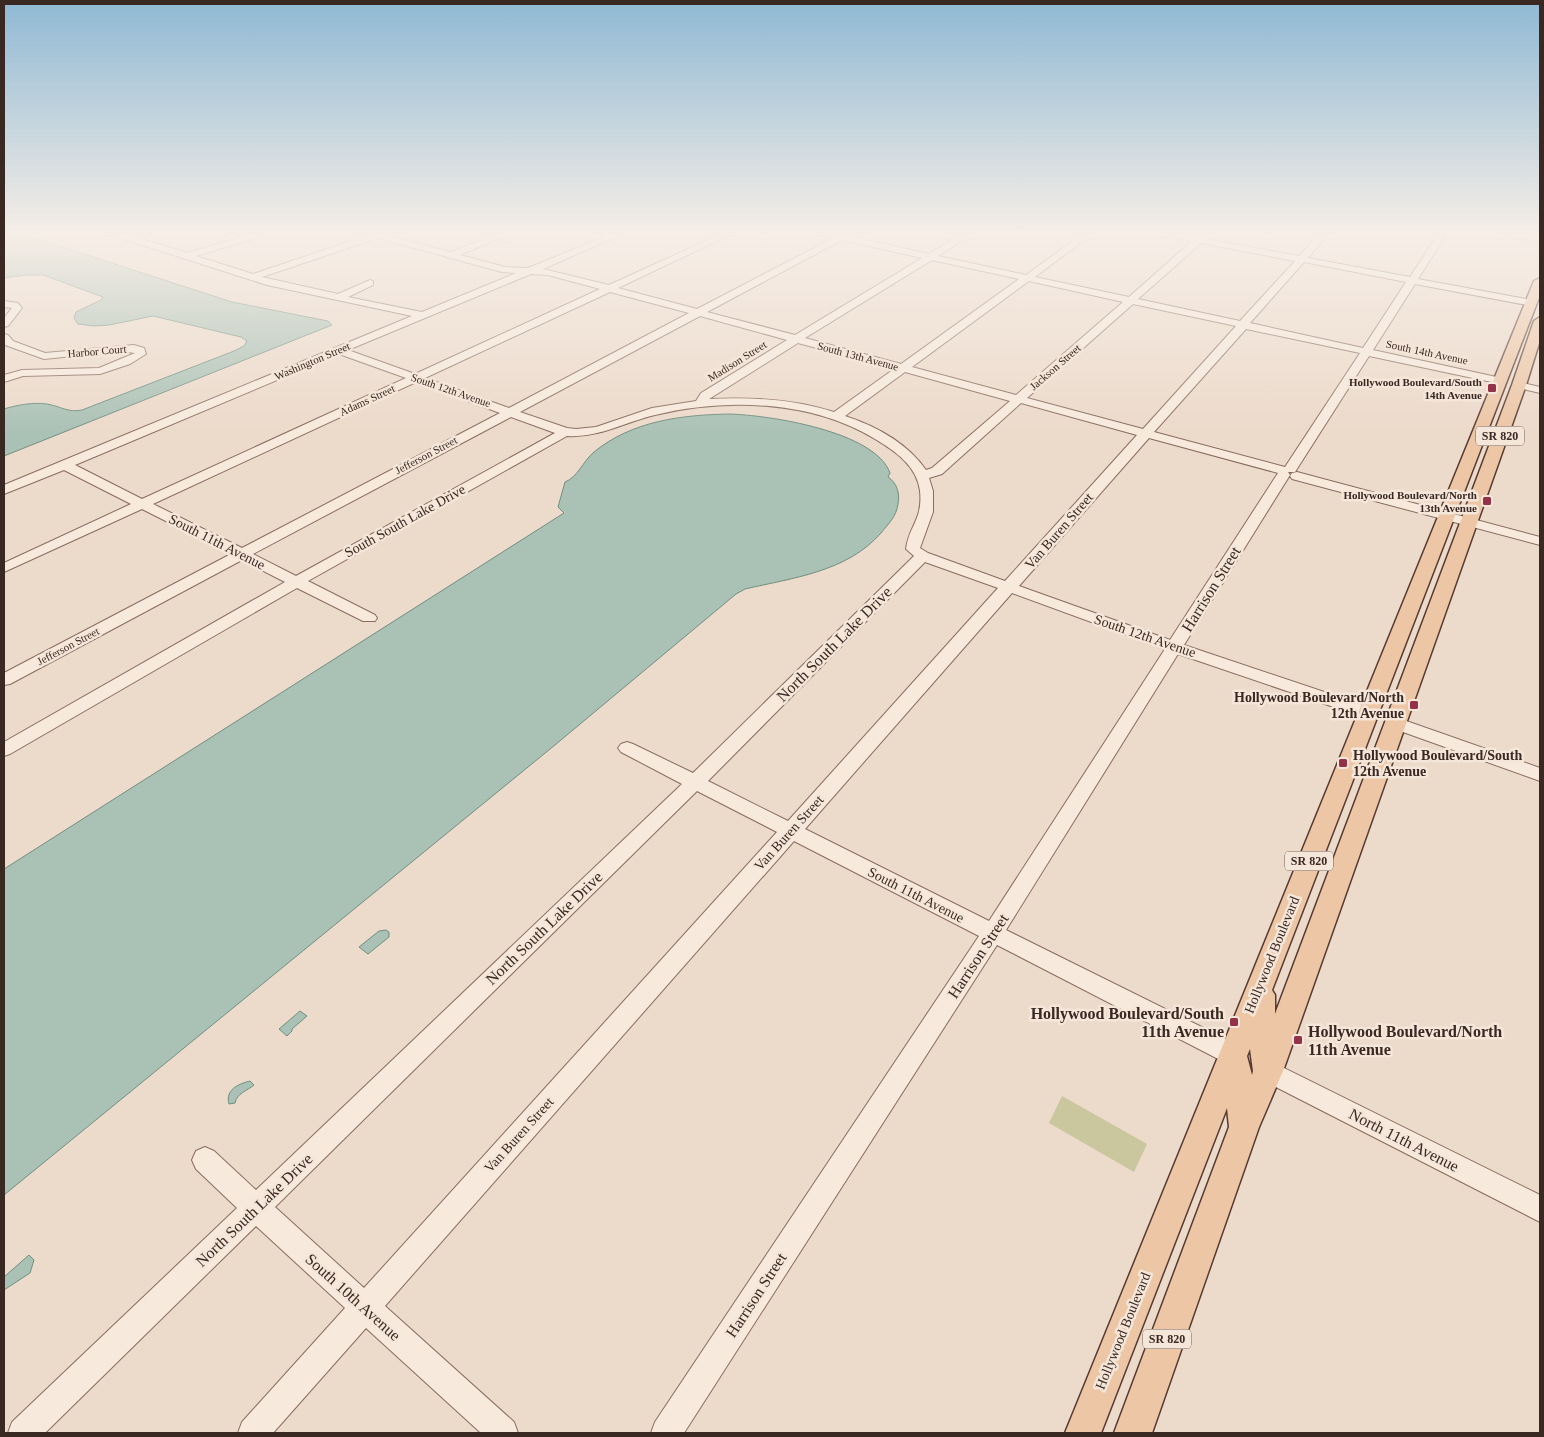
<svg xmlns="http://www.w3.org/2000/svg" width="1544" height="1437" font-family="Georgia,serif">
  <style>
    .green { fill: #cac69e }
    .water { fill: #aac1b5; stroke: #718f81 }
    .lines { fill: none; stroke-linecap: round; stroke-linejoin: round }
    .minor-casing { stroke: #886c5f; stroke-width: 2 }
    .major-casing { stroke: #573b33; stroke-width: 3 }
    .minor { fill: #f7eadd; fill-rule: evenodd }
    .major { fill: #ecc6a5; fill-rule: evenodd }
    .poi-dot { fill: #943249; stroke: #f4e6d9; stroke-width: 2 }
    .labels { text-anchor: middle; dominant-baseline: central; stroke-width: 5; stroke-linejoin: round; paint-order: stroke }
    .far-street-label { font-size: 11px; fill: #3a2822; stroke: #f4e6d9 }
    .far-poi-label { font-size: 11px; font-weight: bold; fill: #3a2822; stroke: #f4e6d9; text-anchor: end }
    .shield { fill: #f4e6d9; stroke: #726159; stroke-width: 1 }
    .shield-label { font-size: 12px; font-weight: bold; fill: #3a2822 }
    .street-label { font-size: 14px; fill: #3a2822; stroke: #f4e6d9 }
    .poi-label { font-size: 14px; font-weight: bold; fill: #3a2822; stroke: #f4e6d9; text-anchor: end }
    .near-street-label { font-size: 16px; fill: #3a2822; stroke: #f4e6d9 }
    .near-poi-label { font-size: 16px; font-weight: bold; fill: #3a2822; stroke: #f4e6d9; text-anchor: end }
  </style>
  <rect width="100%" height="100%" fill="#ecdaca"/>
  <path class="green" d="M1062,1096L1147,1144L1134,1172L1049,1123Z"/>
  <path class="water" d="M4,233H19L232,302L328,321L332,325L4,456V409C17,405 33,402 47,404C60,406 68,413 82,410L234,351L244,346L247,341L241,337L153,316L109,325L94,326L78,324L74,318L76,312L101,300L103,297L43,275H27L4,278Z
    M729,414C768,415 875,431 890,473L888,477C897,483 900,493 898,504C896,517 889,523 881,533C847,572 792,578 745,589L736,594L555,745L4,1195V869L564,513L558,507L565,482C578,477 583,461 594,452C632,421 681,415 729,414Z
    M386,930L389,932V937L368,954L359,947L379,931Z
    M300,1011L307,1016L292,1029V1031L287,1036L279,1029Z
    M250,1081L254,1085C247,1091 237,1093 235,1103L229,1104C225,1090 238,1084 250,1081Z
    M29,1255L34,1260L30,1273L4,1290V1277Z"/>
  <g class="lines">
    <defs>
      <path id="minor" d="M110,233H122L187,253L255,233H267L266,235L196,256L253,274L375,233H387L386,235L450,252L501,233H512L460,255L505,267L528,268L614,233H625L543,269L609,285L723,233H734L618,288L697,309L833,238L818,235L817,233L840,234L853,233L849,236L929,254L963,233H973L938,256L1026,275L1084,233H1093L1035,277L1129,297L1192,241L1160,235L1159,233H1176L1197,237L1202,233H1211L1206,239L1299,256L1320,233H1329L1308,258L1410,277L1439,233H1447L1418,279L1532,300L1537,303L1532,306L1415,284L1373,350L1501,378L1507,381L1501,384L1369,356L1295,472H1288L1290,475L1184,645L1375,709L1378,713L1375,717L1369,719L1363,717L1178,654L1006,930L1240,1046L1244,1054L1240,1062L1232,1065L1224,1062L997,945L684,1433H651L655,1422L979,936L794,841L385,1306L514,1422L518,1433H481L366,1328L273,1433H238L242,1422L345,1308L256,1226L45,1433H8L12,1422L237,1208L196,1169L192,1160L196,1151L205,1147L214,1151L256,1190L682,784L621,752L618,748L621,744L627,742L633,744L693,773L914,556L906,549C909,525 923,520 920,491C917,466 895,451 875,439C811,400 726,398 655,415C625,422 599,438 567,436L308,581L375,615L377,618L375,621H363L297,588L10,754L4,756V742L285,582L242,560L10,684L4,685V673L231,554L142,509L4,572V563L131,504L64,470L4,494V485L412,316L267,285L111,235ZM378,238L502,272L516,273L422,312L348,297L373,285V281L370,280L338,294L262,277ZM842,240L922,258L795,335L707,312ZM1201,243L1295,261L1240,321L1138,299ZM932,260L1019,279L901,364L805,338ZM1304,262L1406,282L1363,348L1250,323ZM531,274L548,275L600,289L415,374L348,350ZM1029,281L1123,302L1016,395L912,367ZM610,292L689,313L509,408L425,378ZM1133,304L1236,326L1143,429L1027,398ZM700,316L787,340L701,393L696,401L652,408L596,427L576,429L567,428L520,412ZM1246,329L1360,353L1285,467L1154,432ZM798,343L894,369L834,412C794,399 751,397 709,399ZM339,354L406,378L142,499L75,465ZM905,372L1010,401L932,468L926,470C907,443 876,426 845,416ZM416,382L500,413L242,548L153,504ZM1021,403L1137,435L1005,581L928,553L920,548L933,512V491L929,478L942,474ZM511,417L555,433L296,576L253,554ZM1149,438L1278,473L1170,640L1019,586ZM925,562L998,588L788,821L708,781ZM1012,593L1165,649L989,921L805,829ZM697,791L777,832L364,1288L275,1207Z
        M1499,233H1518L1540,236V242L1503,236Z
        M4,301L18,303L22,308L8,326L4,327V318L12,308L4,307Z
        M4,334L8,335L13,341L45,353L134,345L144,348L146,354L130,364L100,374L23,376L4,382V375L22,370L99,368L135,353L120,351L44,359L5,345Z
        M1519,382L1540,387V393L1515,387L1513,385L1515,383Z
        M1297,472L1540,537V545L1292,479L1290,476L1292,473Z
        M1395,717L1540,768V781L1389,727L1386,723L1389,719Z
        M1268,1060L1540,1195V1222L1260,1079L1256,1071L1260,1063Z"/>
      <path id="major" d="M1540,278V295L1272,990L1275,995V1014L1512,385L1534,321L1540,317V340L1526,385L1283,1071L1259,1127L1152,1433H1114L1229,1127L1227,1108L1101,1433H1065L1534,281ZM1250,1049L1253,1071L1252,1075L1247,1056Z"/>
    </defs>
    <use href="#minor" class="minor-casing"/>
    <use href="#major" class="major-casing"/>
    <use href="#minor" class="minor"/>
    <use href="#major" class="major"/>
  </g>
  <linearGradient id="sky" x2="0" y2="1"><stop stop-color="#8fb9d4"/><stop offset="0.54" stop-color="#f6eee7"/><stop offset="1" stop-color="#f6eee7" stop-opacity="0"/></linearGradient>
  <rect width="1544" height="434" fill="url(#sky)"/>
  <g class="poi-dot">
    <rect x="1487" y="383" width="10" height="10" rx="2.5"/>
    <rect x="1482" y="496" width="10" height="10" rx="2.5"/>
    <rect x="1409" y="700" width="10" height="10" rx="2.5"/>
    <rect x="1338" y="758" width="10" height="10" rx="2.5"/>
    <rect x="1229" y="1017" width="10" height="10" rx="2.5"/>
    <rect x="1293" y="1035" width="10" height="10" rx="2.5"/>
  </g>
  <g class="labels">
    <g class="far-street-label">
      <text transform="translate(97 351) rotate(-5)">Harbor Court</text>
      <text transform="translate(1427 352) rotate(12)">South 14th Avenue</text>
      <text transform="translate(858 356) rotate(15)">South 13th Avenue</text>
      <text transform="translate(312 361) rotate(-23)">Washington Street</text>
      <text transform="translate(737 361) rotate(-32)">Madison Street</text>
      <text transform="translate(1055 367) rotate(-41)">Jackson Street</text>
      <text transform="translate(451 390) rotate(19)">South 12th Avenue</text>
      <text transform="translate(367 400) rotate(-25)">Adams Street</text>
      <text transform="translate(426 455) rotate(-28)">Jefferson Street</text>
      <text transform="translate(68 646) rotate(-28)">Jefferson Street</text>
    </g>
    <g class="far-poi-label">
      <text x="1482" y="382">Hollywood Boulevard/South<tspan x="1482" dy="13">14th Avenue</tspan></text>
      <text x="1477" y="495">Hollywood Boulevard/North<tspan x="1477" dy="13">13th Avenue</tspan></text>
    </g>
    <g class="shield">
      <rect x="1476" y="426.5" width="48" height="19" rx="4"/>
      <rect x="1285" y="851.5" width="48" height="19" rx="4"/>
      <rect x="1143" y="1329.5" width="48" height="19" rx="4"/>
    </g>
    <g class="shield-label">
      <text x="1500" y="436">SR 820</text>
      <text x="1309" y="861">SR 820</text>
      <text x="1167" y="1339">SR 820</text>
    </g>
    <g class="street-label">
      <text transform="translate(405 521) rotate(-29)">South South Lake Drive</text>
      <text transform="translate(1059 531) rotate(-49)">Van Buren Street</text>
      <text transform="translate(217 542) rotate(27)">South 11th Avenue</text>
      <text transform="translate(1145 636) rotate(19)">South 12th Avenue</text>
      <text transform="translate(789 833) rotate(-48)">Van Buren Street</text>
      <text transform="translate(916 895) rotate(27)">South 11th Avenue</text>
      <text transform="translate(1272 955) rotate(-68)">Hollywood Boulevard</text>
      <text transform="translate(519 1135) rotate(-48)">Van Buren Street</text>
      <text transform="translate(1123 1331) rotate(-68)">Hollywood Boulevard</text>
    </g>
    <g class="poi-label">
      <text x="1404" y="697">Hollywood Boulevard/North<tspan x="1404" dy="16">12th Avenue</tspan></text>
      <text x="1353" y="755" text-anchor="start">Hollywood Boulevard/South<tspan x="1353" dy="16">12th Avenue</tspan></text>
    </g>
    <g class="near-street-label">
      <text transform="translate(1211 589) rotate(-58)">Harrison Street</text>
      <text transform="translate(834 644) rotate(-45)">North South Lake Drive</text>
      <text transform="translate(544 928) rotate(-44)">North South Lake Drive</text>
      <text transform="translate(978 956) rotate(-57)">Harrison Street</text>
      <text transform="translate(1404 1140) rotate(27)">North 11th Avenue</text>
      <text transform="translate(254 1210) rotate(-44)">North South Lake Drive</text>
      <text transform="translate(756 1295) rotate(-57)">Harrison Street</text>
      <text transform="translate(353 1297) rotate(42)">South 10th Avenue</text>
    </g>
    <g class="near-poi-label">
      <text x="1224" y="1013">Hollywood Boulevard/South<tspan x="1224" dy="18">11th Avenue</tspan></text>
      <text x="1308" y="1031" text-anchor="start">Hollywood Boulevard/North<tspan x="1308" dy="18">11th Avenue</tspan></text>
    </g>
  </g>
  <rect width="1544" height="1437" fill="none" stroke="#3a2822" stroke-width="10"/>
</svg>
